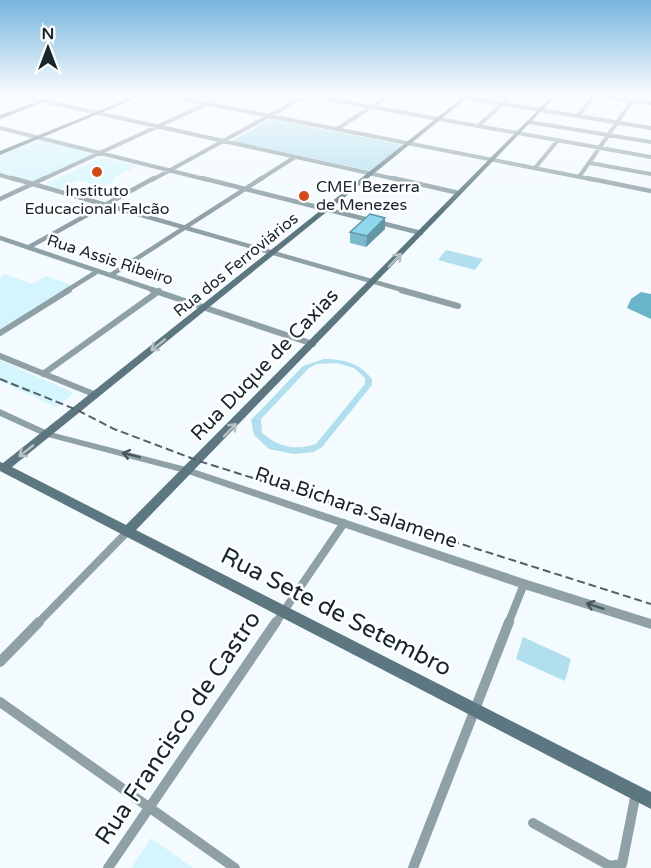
<svg xmlns="http://www.w3.org/2000/svg" width="651" height="868" font-family="'Varela Round',sans-serif">
  <style>
    .built { fill: #d5f5fe }
    .green { fill: #b2dfed; fill-rule: evenodd }
    .water { fill: #6bb5ca }
    .lines { fill: none; stroke-linecap: round; stroke-linejoin: round }
    .minor-far4 { stroke: #8fa1a7; stroke-width: 4 }
    .minor-far3 { stroke: #8fa1a7; stroke-width: 4.5 }
    .minor-far2 { stroke: #8fa1a7; stroke-width: 6 }
    .minor-far1 { stroke: #8fa1a7; stroke-width: 8 }
    .minor { stroke: #8fa1a7; stroke-width: 10 }
    .tertiary { fill: #8fa1a7; fill-rule: evenodd }
    .secondary { fill: #5c777f; fill-rule: evenodd }
    .rail { stroke: #526065; stroke-width: 2; stroke-dasharray: 8 4; stroke-linecap: butt }
    .wall { fill: #79bacc }
    .shaded-wall { fill: #6397a6 }
    .building { fill: #8dd8ed; stroke: #6397a6; stroke-width: 1.5 }
    .oneway { stroke: #b6c2c5 }
    .oneway2 { stroke: #46585d }
    .poi-dot { fill: #d14a19; stroke: #fff; stroke-width: 2 }
    .labels { text-anchor: middle; dominant-baseline: central; stroke-width: 5; stroke-linejoin: round; paint-order: stroke }
    .far-poi-label { font-size: 16px; fill: #16272c; stroke: #fff; text-anchor: start }
    .far-street-label { font-size: 16px; fill: #16272c; stroke: #fff }
    .street-label { font-size: 20px; fill: #16272c; stroke: #fff }
    .near-street-label { font-size: 24px; fill: #16272c; stroke: #fff }
  </style>
  <rect width="100%" height="100%" fill="#f3fbfe"/>
  <path class="built" d="M39,139L95,154L34,182L0,172V156Z
    M102,157L137,166L112,179L116,180L104,187L78,180L61,189L45,184Z
    M5,274L32,284L46,276L72,285L0,330V277Z
    M0,360L74,393L56,407L0,381Z
    M151,838L193,868H131Z"/>
  <path class="green" d="M271,119L403,145L371,171L232,141Z
    M446,250L483,259L475,270L438,260Z
    M324,359C343,359 360,363 372,379V385L322,447L314,452L293,454L269,449L254,435L251,420L303,366ZM336,363L354,368L365,378V384L316,444C294,451 279,447 262,433L261,419L309,368L317,364Z
    M523,637L571,659L565,681L516,659Z"/>
  <path class="water" d="M641,292L651,294V319L627,308L631,299Z"/>
  <g class="lines">
    <path class="minor-far4" d="M158,94L595,180
      M300,94L651,157
      M443,94L651,128
      M588,94L651,103
      M43,101L400,180
      M578,116L594,95
      M529,122L651,142
      M478,126L513,94
      M0,128L208,180
      M337,129L391,94
      M590,163L651,174
      M535,168L558,140
      M0,175L17,180
      M579,177L637,94
      M41,180L228,94
      M152,180L309,94
      M259,180L295,157"/>
    <path class="minor-far3" d="M12,178L406,291
      M202,178L421,233
      M393,178L459,193
      M587,178L651,191
      M0,199L45,178
      M0,238L157,291
      M29,247L154,178
      M111,275L262,178
      M66,291L98,271"/>
    <path class="minor-far2" d="M152,290L313,344
      M401,290L458,306
      M0,333L69,290
      M0,356L96,395
      M43,374L159,291"/>
    <path class="minor-far1" d="M37,624L129,530
      M275,624L344,523
      M508,624L524,584"/>
    <path class="minor" d="M0,662L39,622
      M0,702L235,868
      M533,823L610,866L622,864L636,793
      M108,868L276,622
      M413,868L509,622"/>
    <path class="tertiary" d="M7,94H14L45,101L43,102Z
      M0,409L50,432L190,468L524,579L651,619V629L524,589L185,473L44,436L0,416Z"/>
    <path class="secondary" d="M59,94H65L0,119V115Z
      M140,94H146L0,155V151Z
      M467,94H472L12,467L126,525L554,94H558L136,530L651,792V809L0,471V462L3,463Z"/>
    <path class="rail" d="M0,379L77,410L114,429L199,461L651,604"/>
  </g>
  <path class="wall" d="M385,229L366,247L350,243V232Z"/>
  <path class="shaded-wall" d="M385,218V229L366,247L367,236Z"/>
  <path class="building" d="M370,214L385,218L367,236L350,232Z"/>
  <defs><path id="oneway-shaft" d="M-6 0H5M1.5-3L5.5 0L1.5 3" fill="none" stroke-width="1.6" stroke-linecap="round" stroke-linejoin="round" transform="scale(1.5)"/></defs>
  <g class="oneway">
    <use href="#oneway-shaft" transform="translate(395 260) rotate(-46)"/>
    <use href="#oneway-shaft" transform="translate(158 345) rotate(141)"/>
    <use href="#oneway-shaft" transform="translate(230 430) rotate(-46)"/>
    <use href="#oneway-shaft" transform="translate(26 451) rotate(142)"/>
  </g>
  <g class="oneway2">
    <use href="#oneway-shaft" transform="translate(131 455) rotate(-166)"/>
    <use href="#oneway-shaft" transform="translate(595 606) rotate(-162)"/>
  </g>
  <linearGradient id="sky" x2="0" y2="1"><stop stop-color="#76b4dc"/><stop offset="0.44" stop-color="#fafdff"/><stop offset="1" stop-color="#fafdff" stop-opacity="0"/></linearGradient>
  <rect width="651" height="215" fill="url(#sky)"/>
  <g class="poi-dot">
    <circle cx="97" cy="172" r="6"/>
    <circle cx="304" cy="196" r="6"/>
  </g>
  <g class="labels">
    <g class="far-poi-label">
      <text x="316" y="187">CMEI Bezerra<tspan x="316" dy="18">de Menezes</tspan></text>
      <text x="97" y="191" text-anchor="middle">Instituto<tspan x="97" dy="18">Educacional Falcão</tspan></text>
    </g>
    <g class="far-street-label">
      <text transform="translate(110 260) rotate(18)">Rua Assis Ribeiro</text>
      <text transform="translate(236 265) rotate(-39)">Rua dos Ferroviários</text>
    </g>
    <g class="street-label">
      <text transform="translate(265 365) rotate(-46)">Rua Duque de Caxias</text>
      <text transform="translate(356 508) rotate(19)">Rua Bichara Salamene</text>
    </g>
    <g class="near-street-label">
      <text transform="translate(336 612) rotate(27)">Rua Sete de Setembro</text>
      <text transform="translate(178 728) rotate(-56)">Rua Francisco de Castro</text>
    </g>
  </g>
  <g transform="translate(48 48)" stroke="#ffffff" stroke-width="4.5" paint-order="stroke">
  <path d="M0-4.5L10 22L0 15L-10 22Z" fill="#16272c"/>
  <text y="-9" font-size="16" font-weight="bold" text-anchor="middle" fill="#16272c">N</text>
  </g>
</svg>
